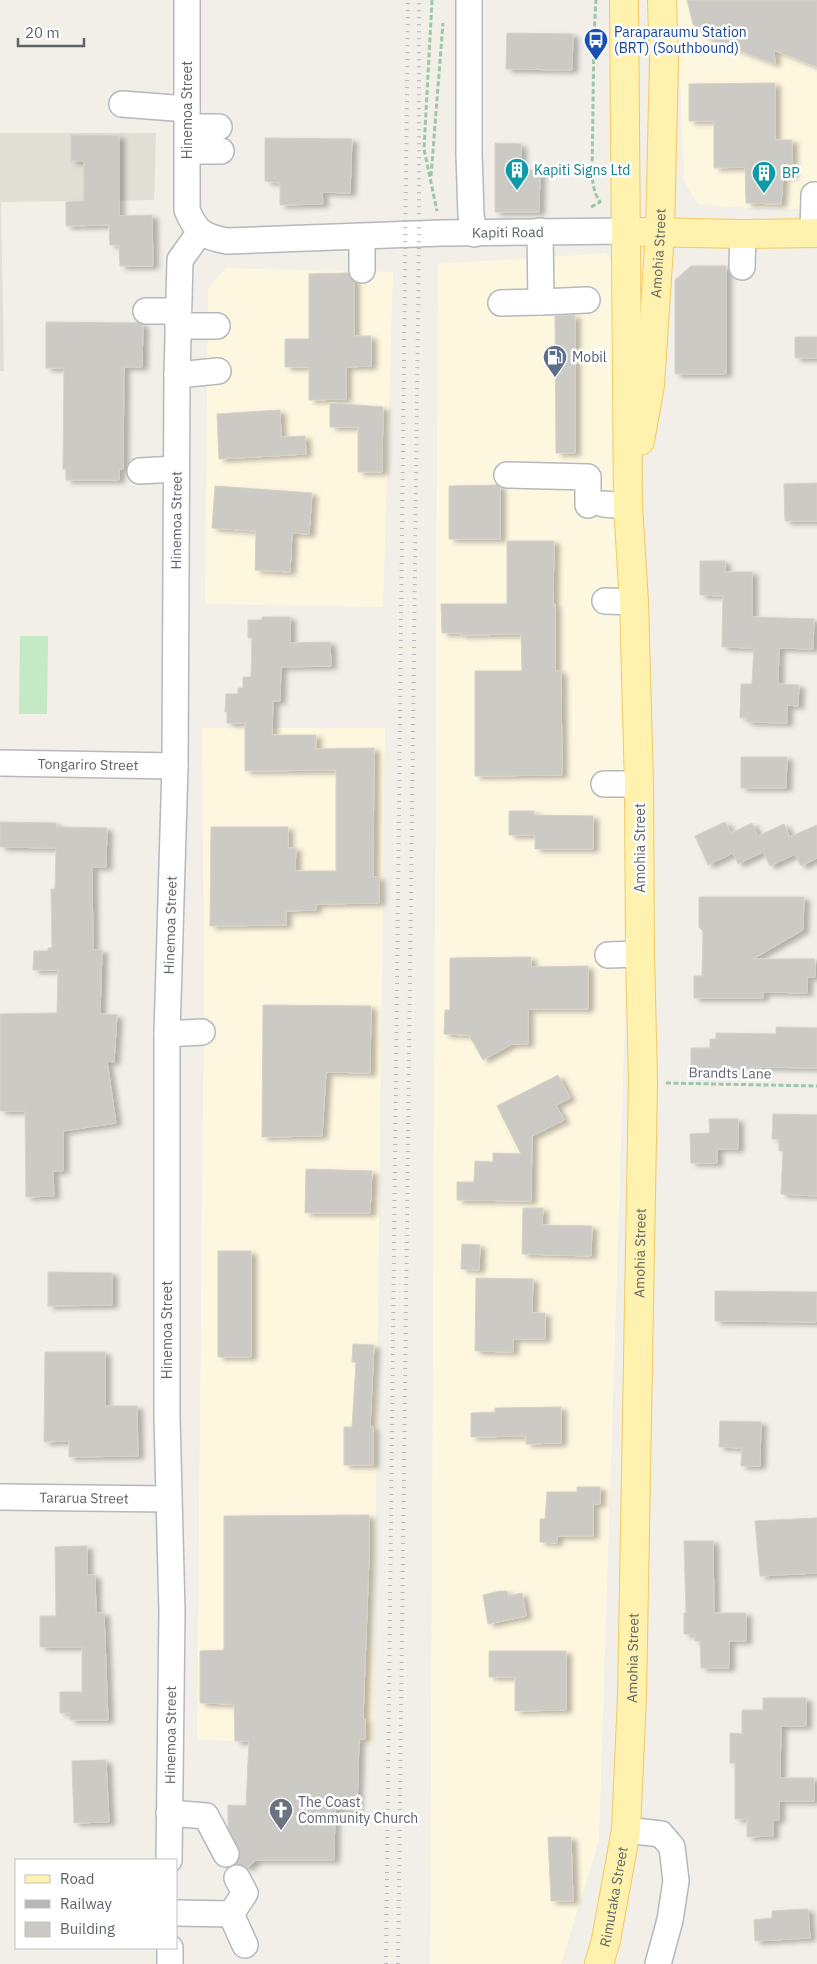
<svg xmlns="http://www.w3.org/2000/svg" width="817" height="1964" font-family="'IBM Plex Sans',sans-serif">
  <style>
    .commercial { fill: #fef7e0 }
    .education { fill: #e1ded6 }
    .green { fill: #c5e8c5 }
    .building { fill: #cccac5; stroke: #d6d1c6; filter: url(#shadow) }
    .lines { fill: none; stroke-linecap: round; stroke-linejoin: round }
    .minor-casing { stroke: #b5b8bc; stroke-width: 28 }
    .major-casing { stroke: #f2c960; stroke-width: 30 }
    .path { stroke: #9cc7a9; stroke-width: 3; stroke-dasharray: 5 2.5; stroke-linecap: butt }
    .minor { stroke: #fff; stroke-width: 25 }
    .major { stroke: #fff2af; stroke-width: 28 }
    .rail { stroke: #b6b7b8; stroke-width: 4; stroke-dasharray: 1 6; stroke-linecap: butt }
    .labels { text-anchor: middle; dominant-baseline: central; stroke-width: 5; stroke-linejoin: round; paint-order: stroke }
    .transit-label { font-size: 14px; fill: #164399; stroke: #fff; text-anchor: start }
    .street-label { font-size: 14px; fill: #5f6368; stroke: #fff }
    .culture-label { font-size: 14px; fill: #0d838f; stroke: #fff; text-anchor: start }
    .service-label { font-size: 14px; fill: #4e5e75; stroke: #fff; text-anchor: start }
    .worship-label { font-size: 14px; fill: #5b616d; stroke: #fff; text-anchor: start }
  </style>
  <defs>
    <filter id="shadow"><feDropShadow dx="5.5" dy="3" stdDeviation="2.5" flood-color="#0004"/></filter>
  </defs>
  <rect width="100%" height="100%" fill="#f1efe8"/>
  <path class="commercial" d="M677,0H817V210L730,207L698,204L684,181Z
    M606,253L621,270L616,485L628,924L599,1840L561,1964H430L438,264Z
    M226,268L393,272L383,607L205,604L208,288Z
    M202,728H385L373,1744L197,1740L204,992Z"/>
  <path class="education" d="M0,133H156L154,200L1,202L4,371H0Z"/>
  <path class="green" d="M20,636H48L47,714H19Z"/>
  <path class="building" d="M687,0H817V67L774,50L775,64L707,38L693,24Z
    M507,33L573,34L572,70L506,69Z
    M775,83V140H792V176H783L781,204L746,203L745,167L714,168V121H689V84Z
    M71,135L119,136V216L152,215L153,266H120L119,245H110L109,225L66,226V202L84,201V161H71Z
    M265,138L352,139L350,193L322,192L323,204L280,205V183L265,181Z
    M495,143L521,144V170H540L539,212H495Z
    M691,266H726V374H675V280Z
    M348,273L354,282V336H371V366L346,367V399L309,400V367H285V339H309V274Z
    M575,315V453H556L555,316Z
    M46,322L138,323L143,325L142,367H124L123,469H119V480H66V469H63L64,368H46Z
    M795,337H817V358H795Z
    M330,403L383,407L382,472H358V427H330Z
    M280,410L281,437L305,436L306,454L219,459L217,414Z
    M817,483V521H785L784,484Z
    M498,485L500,488V539H449V486Z
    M215,486L312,493L309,534L292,533L290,572L255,570L256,531L212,528Z
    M507,541H554L553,604H555V671H561L562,775L475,776V671H522L521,634L461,635V633H442L441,604H507Z
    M700,561H725V572H752V617L814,619L813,649L779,648L778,684L799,685L798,706L787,705V723L747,722V718H740L741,684H752L754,648L722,647L723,596L700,595Z
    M262,617H290V643L330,642L331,666L281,667L280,701H273L272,735H316V749L374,748L373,877H379V903L316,904V910L286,911V925L210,926L211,827H288V848H296L295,871H336V770L245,771V723H227V712H225L226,694H238V688H243V677H251L252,638H248V620H262Z
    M741,757H787L786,788H741Z
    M509,811H534V815L593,816V849H535V835H509Z
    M0,822L56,823V827L107,828L106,867H92L93,950H102L100,1014L117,1015L114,1062L107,1061L116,1123L63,1131V1171H53L54,1196L26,1197L25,1111H0V1014L57,1013L58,970H33L34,951H48V948H52L51,889H55L56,848L0,847Z
    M725,822L731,833L752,823L758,836L784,824L790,837L817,825V858L801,866L795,854L770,866L763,852L738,864L733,853L708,865L695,836Z
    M699,897H804L803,930L753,959H815V977H807V993L763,992V998H694V976H702L703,931L699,927Z
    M531,957V967L588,966V1009H528V1044H512L483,1060L469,1035L444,1034L445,1010H450V958Z
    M263,1005L371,1006L370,1073L326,1072L322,1136L262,1137Z
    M776,1027L817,1028V1068L754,1067V1073H691V1048H710V1039H716V1033L776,1034Z
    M558,1075L570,1098L556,1105L564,1120L532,1136L531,1201L457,1200V1182H474L475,1161L493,1162V1153L521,1154L497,1106Z
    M773,1114L817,1115V1196L781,1194L783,1151H779V1139H772Z
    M709,1119H738V1149H717V1163H691L690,1134L710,1133Z
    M306,1169L372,1171L370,1213H305Z
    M523,1208H543L542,1225L592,1226L591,1256L522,1254Z
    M462,1244L480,1245L479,1270L461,1269Z
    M218,1251H251V1357H218Z
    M48,1272L112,1273V1305L48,1306Z
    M476,1278L533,1279L532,1313H545V1339H513V1352L475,1351Z
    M715,1291L817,1292L816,1322L715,1321Z
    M353,1344L374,1345L370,1427H373V1465H344V1427H352L356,1362H352Z
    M45,1352H105V1406H137L138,1456L69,1457V1441L44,1442Z
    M561,1407V1443L526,1444V1436L471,1437V1413L495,1412V1408Z
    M720,1421L761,1422L760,1466H741L742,1448L719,1447Z
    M577,1487H600V1504H593V1536H557V1543L540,1542V1519H545L547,1492H577Z
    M369,1515V1557L363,1719H365V1739H359L357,1810L335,1809L334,1860H256L247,1868L244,1866L236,1864L240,1854L228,1827V1805L246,1806L249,1741H235L234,1704L200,1703V1651L224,1650V1516Z
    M817,1518V1573L760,1576L755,1521Z
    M684,1541H713L714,1613H746V1641H729V1668H701L700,1641H695V1634H684V1613H686Z
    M87,1546V1575H95L96,1613H104L108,1720H70V1713H60V1692H82V1647H40V1616H56L55,1547Z
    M500,1591H507L508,1596L522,1593L526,1616L488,1624L483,1595Z
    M489,1651H566V1710L515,1711V1677H489Z
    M763,1698H806V1726H781L780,1778H814V1801H779V1820H773V1836L747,1837V1819H735V1763H730V1733L742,1734V1710H763Z
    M106,1760L109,1822L74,1823L72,1761Z
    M548,1837H571L573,1901H551Z
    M808,1909L810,1938L755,1941L754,1920L772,1918V1911Z"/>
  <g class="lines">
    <defs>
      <g id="minor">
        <path id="s1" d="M187,0V210C196,232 204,237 227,241L442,233L627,231"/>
        <path d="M469,0V154L471,215L474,234"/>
        <path d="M122,104L187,109"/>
        <path d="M188,127H219"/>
        <path d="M188,151H221"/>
        <path d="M540,231L541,302L587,300"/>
        <path d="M813,233L814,195"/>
        <path d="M362,237V270"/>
        <path d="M742,267L743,234"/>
        <path d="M501,303L541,302"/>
        <path d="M146,311H178"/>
        <path d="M178,326H217"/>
        <path d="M177,375L218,371"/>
        <path d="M140,471L176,469"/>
        <path d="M507,475L588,477V505"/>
        <path d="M603,504L628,506"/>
        <path d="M605,601L634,602"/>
        <path id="s2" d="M0,763L175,766"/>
        <path d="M604,784H639"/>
        <path d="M608,955L640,954"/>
        <path d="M167,1034L202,1032"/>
        <path id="s3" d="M0,1497L168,1499"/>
        <path d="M169,1813L206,1816L226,1854"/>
        <path d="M626,1830L661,1834L672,1847L676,1881L670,1920L658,1964"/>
        <path id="s4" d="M169,1860L172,1612L167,1417V1034L175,766L177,375L180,260L200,232"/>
        <path d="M176,1913L231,1914"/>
        <path d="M231,1914L245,1893L237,1878"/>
        <path d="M231,1914L245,1945"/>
        <path d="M170,1948V1964"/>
      </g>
      <g id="major">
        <path d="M643,232L743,234L817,233"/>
        <path id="s5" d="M640,441L650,385L660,232L664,62L662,0"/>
        <path id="s6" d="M599,1964L606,1940L626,1830L632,1697L643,1082L640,954L639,784L634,602L628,506L624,0"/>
      </g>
    </defs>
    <use href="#minor" class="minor-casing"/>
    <use href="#major" class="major-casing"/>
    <path class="path" d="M432,0L424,149L437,211
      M431,176L443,23
      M591,207L600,202L595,193L592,178L594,35L596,0
      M666,1083L817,1086"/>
    <use href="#minor" class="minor"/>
    <use href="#major" class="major"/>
    <path class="rail" d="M386,1964L408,0
      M398,1964L419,235V0"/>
  </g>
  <defs>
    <symbol id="bus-pin" viewBox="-11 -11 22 30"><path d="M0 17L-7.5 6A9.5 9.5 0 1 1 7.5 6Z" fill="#1a4fb4" stroke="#fff"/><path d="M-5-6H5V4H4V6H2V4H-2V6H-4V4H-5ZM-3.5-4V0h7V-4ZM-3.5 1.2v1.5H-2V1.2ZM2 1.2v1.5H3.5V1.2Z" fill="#fff"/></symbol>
    <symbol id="building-pin" viewBox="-11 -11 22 30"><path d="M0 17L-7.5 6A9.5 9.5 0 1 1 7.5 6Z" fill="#0f9aa8" stroke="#fff"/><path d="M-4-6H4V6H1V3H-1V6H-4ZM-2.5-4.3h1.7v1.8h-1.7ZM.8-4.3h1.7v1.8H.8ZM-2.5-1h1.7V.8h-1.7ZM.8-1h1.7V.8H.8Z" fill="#fff"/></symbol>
    <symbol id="fuel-pin" viewBox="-11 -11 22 30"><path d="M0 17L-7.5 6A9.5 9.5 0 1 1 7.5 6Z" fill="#5c6f8a" stroke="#fff"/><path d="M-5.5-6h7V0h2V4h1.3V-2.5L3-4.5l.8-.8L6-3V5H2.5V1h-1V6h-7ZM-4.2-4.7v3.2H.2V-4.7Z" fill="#fff"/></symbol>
    <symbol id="church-pin" viewBox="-11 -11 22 30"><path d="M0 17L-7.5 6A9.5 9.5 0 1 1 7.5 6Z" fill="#6b7280" stroke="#fff"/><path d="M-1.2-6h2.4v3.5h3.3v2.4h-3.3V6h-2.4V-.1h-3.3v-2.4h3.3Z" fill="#fff"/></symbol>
  </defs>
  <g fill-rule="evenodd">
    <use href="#bus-pin" x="582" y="26" width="28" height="38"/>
    <use href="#building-pin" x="503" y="156" width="28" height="38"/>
    <use href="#building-pin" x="750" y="159" width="28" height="38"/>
    <use href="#fuel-pin" x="541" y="343" width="28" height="38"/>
    <use href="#church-pin" x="267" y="1796" width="28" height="38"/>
  </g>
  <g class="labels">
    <g class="transit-label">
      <text x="614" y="32">Paraparaumu Station<tspan x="614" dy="16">(BRT) (Southbound)</tspan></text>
    </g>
    <g class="street-label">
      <text transform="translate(187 110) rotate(-90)">Hinemoa Street</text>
      <text stroke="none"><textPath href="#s1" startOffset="545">Kapiti Road</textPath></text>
      <text stroke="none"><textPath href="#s5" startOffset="189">Amohia Street</textPath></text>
      <text stroke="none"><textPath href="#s4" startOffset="1340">Hinemoa Street</textPath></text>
      <text stroke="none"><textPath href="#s2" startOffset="88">Tongariro Street</textPath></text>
      <text transform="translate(640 848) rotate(-90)">Amohia Street</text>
      <text stroke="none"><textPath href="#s4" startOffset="935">Hinemoa Street</textPath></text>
      <text transform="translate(730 1073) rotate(1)">Brandts Lane</text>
      <text stroke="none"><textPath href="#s6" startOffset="714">Amohia Street</textPath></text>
      <text transform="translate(167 1330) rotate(-90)">Hinemoa Street</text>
      <text stroke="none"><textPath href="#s3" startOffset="84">Tararua Street</textPath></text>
      <text stroke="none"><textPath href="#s6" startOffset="309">Amohia Street</textPath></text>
      <text stroke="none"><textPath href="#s4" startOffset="125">Hinemoa Street</textPath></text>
      <text stroke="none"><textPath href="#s6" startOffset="69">Rimutaka Street</textPath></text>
    </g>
    <g class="culture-label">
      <text x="534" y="170">Kapiti Signs Ltd</text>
      <text x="782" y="173">BP</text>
    </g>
    <g class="service-label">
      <text x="572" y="357">Mobil</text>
    </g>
    <g class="worship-label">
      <text x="298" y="1802">The Coast<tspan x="298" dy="16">Community Church</tspan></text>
    </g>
  </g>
  <rect x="15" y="1859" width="162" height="90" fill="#ffffff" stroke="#bfc1c3"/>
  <rect x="25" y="1875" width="25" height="8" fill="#fff2af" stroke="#bfc1c3"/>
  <text x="60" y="1884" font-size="15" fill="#5f6368">Road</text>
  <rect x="25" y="1900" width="25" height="8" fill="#b6b7b8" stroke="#bfc1c3"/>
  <text x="60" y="1909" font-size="15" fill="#5f6368">Railway</text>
  <rect x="25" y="1922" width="25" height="15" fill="#cccac5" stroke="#bfc1c3"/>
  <text x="60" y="1934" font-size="15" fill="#5f6368">Building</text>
  <path d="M18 38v8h66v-8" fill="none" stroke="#5f6368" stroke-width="2.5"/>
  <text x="25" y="38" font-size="15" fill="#5f6368" stroke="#ffffff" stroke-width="4" paint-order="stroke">20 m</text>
</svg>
